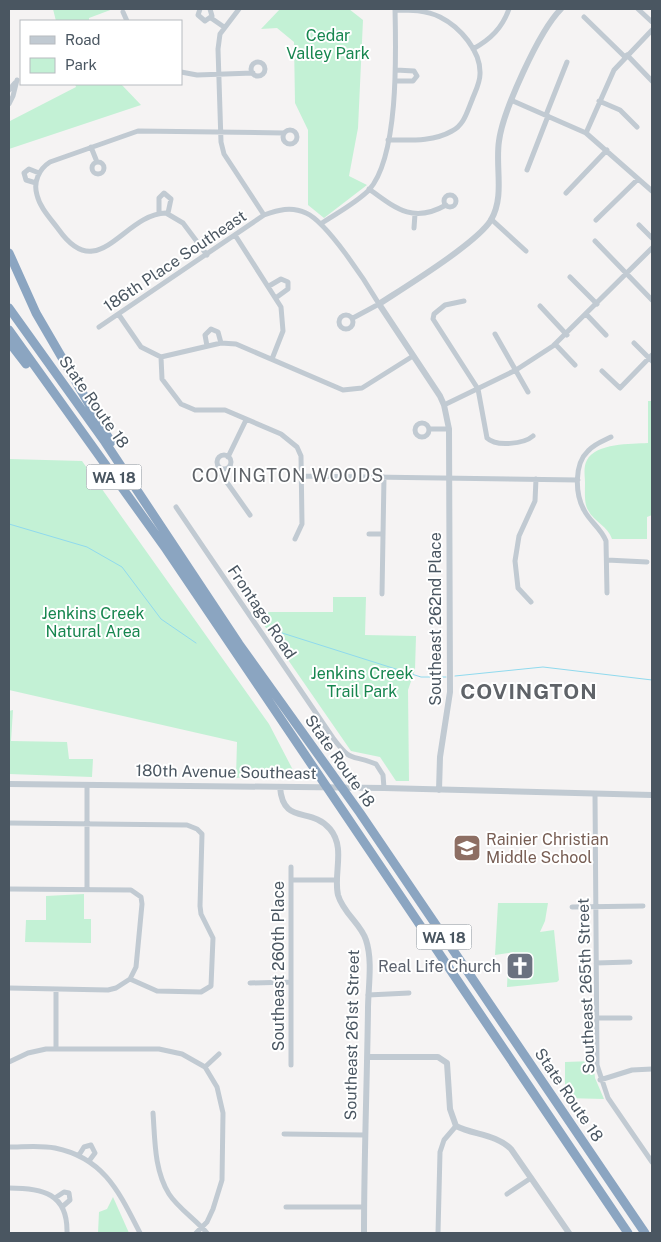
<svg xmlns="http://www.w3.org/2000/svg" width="661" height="1242" font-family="'Public Sans',sans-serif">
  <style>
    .green { fill: #c3f1d5 }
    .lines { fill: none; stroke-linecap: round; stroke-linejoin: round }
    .stream { stroke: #90daee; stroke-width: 1 }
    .minor { stroke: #c1cad2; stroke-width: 5 }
    .tertiary { stroke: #c1cad2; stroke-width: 6 }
    .motorway { stroke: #8ba5c1; stroke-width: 9 }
    .labels { text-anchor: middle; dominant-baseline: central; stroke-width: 4; stroke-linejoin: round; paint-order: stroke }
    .shield { fill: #fff; stroke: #808990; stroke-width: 1 }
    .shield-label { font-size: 15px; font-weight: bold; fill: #4a5661 }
    .park-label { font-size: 16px; fill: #17864f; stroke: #fff }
    .street-label { font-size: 16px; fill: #4a5661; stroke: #fff }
    .education-label { font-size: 16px; fill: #785e54; stroke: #fff; text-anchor: start }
    .worship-label { font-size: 16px; fill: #5b616d; stroke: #fff; text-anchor: end }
    .neighbourhood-label { font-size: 18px; letter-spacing: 1px; fill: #5f6368; stroke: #fff }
    .district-label { font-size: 21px; font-weight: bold; letter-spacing: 1px; fill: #5f6368; stroke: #fff }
  </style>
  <rect width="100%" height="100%" fill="#f5f3f3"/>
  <path class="green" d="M53,9H113L89,18V21H56Z
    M280,9H349L363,20L358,128L349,176L367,185L324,218L308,205V130L295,103L294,42L277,28L261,29Z
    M75,84H121L141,105L9,149L10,121L76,87Z
    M648,401H652V515L647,517V539H612C608,526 594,522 588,510C584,503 585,492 585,483C585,476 583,467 587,460C596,443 631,444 648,443Z
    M9,459L82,461L269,724L294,772L236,778L237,742L9,690Z
    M333,597H366L365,635L416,636L415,670L408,690L409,781H396L380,757L351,751L255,612H333Z
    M13,710L11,741L67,742L69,759H93L92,777L9,774V711Z
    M84,894V919H91V943L25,942L26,920H46V896Z
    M498,903H548L545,921L540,932L554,930L559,980L557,982L507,987L508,966L514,952L495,955Z
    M593,1061L595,1078L604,1099L565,1098V1062Z
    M113,1197L129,1233H98L99,1212L107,1209Z"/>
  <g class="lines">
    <path class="stream" d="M9,524L87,547L122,567L161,619L196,643
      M279,632L421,677H446
      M455,676L543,667L652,680"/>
    <path class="minor" d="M200,9L198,15L205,21L212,16L210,9
      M239,9L220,34L218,49L221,142L224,154L264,215
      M638,9L652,22
      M123,12L127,21
      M584,17L625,57
      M211,18L224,27
      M473,49C491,39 502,28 509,9
      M627,55L652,81
      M251 69a7 7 0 1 1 14 0a7 7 0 1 1-14 0Z
      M181,72L197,75L253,73
      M395,81H413L417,76L414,71L396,70
      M9,90L15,83
      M513,101L586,133L652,191
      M599,101L620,110L637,127
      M9,104L13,96L17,80
      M546,115L567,62
      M283 137a7 7 0 1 1 14 0a7 7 0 1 1-14 0Z
      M586,133L614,70L652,30
      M388,140C409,140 433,142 452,131C464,125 467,112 472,100C475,92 480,83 480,74C481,51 460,27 440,17C426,10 410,10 395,10
      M91,147L97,162
      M92 168a6 6 0 1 1 12 0a6 6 0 1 1-12 0Z
      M527,170L548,116
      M36,183L26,180L24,173L29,169L39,173
      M369,189C395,208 413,224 446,205
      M566,193L607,150
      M444 201a6 6 0 1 1 12 0a6 6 0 1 1-12 0Z
      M159,213V198L164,193L171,199L168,213
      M491,219L526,251
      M596,220L638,179
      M322,223C337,213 356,203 369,190C399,156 396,53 395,9
      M639,225L652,238
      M414,228L415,214
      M235,235L281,307L283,331L272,359
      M595,241L652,300
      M207,255L183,223L166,213C123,214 99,286 59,230C51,219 40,208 37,195C33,182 39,169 50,162L138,131L284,133
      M570,277L597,304
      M269,286L281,279L288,282V289L277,297
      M464,301L445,305L434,314L433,319L478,389L487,438C496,447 524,444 533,436
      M540,306L567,335
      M339 322a7 7 0 1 1 14 0a7 7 0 1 1-14 0Z
      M119,315L141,347L161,357L162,379L181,404L195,410H225L281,434L297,447L301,456L302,524L295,539
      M587,315L606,335
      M99,327L264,215C278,210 291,206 306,213C327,222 366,282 379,304L353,318
      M495,334L528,392
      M634,343L652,361
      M556,345L575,365
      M207,346L205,335L211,329L218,332L221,343
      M161,357L221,343L236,344L343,390L362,388L413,356
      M602,371L620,388L652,355
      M444,405L516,370L553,346L652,248
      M415 430a7 7 0 1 1 14 0a7 7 0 1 1-14 0Z
      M430,429H449
      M217 462a7 7 0 1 1 14 0a7 7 0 1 1-14 0Z
      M228,457L246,420
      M218,467L221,474L250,515
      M302,476L578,480
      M176,507L333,738C353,765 351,753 376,764L383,775L384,788
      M369,534H383
      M607,560L647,562
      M607,593L606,541C601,528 590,522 584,510C575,494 574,464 588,451C594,444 603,441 611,437
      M382,594L384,477
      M531,602L518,588L515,561L519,536L535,501L536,479
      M87,785V889
      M595,794L597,1065L608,1098L652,1162
      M9,823L187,825L197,829L202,834L200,906L201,914L213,938L211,986L201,992L157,991L130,979L116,988L108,990L9,988
      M291,867V1065
      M292,880H337
      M9,889L131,890L141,897L142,904L136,967L130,979
      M572,907L643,906
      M596,963L630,962
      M250,983L291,982
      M368,995L409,993
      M597,1018H630
      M56,1049V990
      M9,1062L28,1053L46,1049H159L182,1054L205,1067L217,1087L223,1113L222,1180L213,1209L207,1222L196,1233
      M205,1067L219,1054
      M600,1080L632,1070L652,1069
      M153,1113C155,1139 154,1170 169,1194C178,1208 196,1220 207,1233
      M284,1134L364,1135
      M9,1147C23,1147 41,1145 55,1148C104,1158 119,1192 140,1233
      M79,1155L84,1147L91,1145L95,1153L89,1161
      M9,1188C42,1188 68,1193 67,1233
      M507,1194L531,1178
      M55,1198L64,1192L69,1193L70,1200L62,1207
      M286,1207H364
      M438,1233L440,1152L444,1140L456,1126"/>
    <path class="tertiary" d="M9,784L384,788L652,795
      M280,787C283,826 311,806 330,829C346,848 333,874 338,895C343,913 361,924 366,940C373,961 368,988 368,1009C367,1084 364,1158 364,1233
      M439,790L440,757L450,692L449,429L444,405L440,396L379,304C405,287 477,243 491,220C505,196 495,167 499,141C503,111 539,31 561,9
      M368,1057H438L447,1063L450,1109L456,1126C474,1135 496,1134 511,1149L569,1233"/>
    <path class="motorway" d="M9,253L36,313L111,442
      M9,308L105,442L239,644L360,813L645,1233
      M9,330L166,549L628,1233
      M9,342L26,364"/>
  </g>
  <defs>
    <symbol id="school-square" viewBox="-11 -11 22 22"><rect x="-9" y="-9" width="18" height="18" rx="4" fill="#8d6e63" stroke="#fff"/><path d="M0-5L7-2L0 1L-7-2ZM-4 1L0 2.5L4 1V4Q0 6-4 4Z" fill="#fff"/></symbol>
    <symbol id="church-square" viewBox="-11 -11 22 22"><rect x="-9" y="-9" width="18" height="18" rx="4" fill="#6b7280" stroke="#fff"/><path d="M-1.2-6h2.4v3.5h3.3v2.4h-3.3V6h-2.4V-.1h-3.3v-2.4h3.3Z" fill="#fff"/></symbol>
  </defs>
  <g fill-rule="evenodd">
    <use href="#school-square" x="451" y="832" width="32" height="32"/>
    <use href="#church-square" x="504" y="950" width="32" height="32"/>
  </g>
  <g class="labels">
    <g class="shield">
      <rect x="86.5" y="464.5" width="55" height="25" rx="4"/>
      <rect x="416.5" y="924.5" width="55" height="25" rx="4"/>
    </g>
    <g class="shield-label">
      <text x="114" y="477">WA 18</text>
      <text x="444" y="937">WA 18</text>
    </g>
    <g class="park-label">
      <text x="328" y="35">Cedar<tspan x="328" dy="18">Valley Park</tspan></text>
      <text x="93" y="613">Jenkins Creek<tspan x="93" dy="18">Natural Area</tspan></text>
      <text x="362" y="673">Jenkins Creek<tspan x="362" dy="18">Trail Park</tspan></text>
    </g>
    <g class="street-label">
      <text transform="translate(175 261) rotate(-34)">186th Place Southeast</text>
      <text transform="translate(94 402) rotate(55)">State Route 18</text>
      <text transform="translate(262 612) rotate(56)">Frontage Road</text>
      <text transform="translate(435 619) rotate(-90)">Southeast 262nd Place</text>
      <text transform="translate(340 761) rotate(55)">State Route 18</text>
      <text transform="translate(226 772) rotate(1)">180th Avenue Southeast</text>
      <text transform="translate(278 966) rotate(-90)">Southeast 260th Place</text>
      <text transform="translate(586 986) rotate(-92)">Southeast 265th Street</text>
      <text transform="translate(352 1035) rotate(-89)">Southeast 261st Street</text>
      <text transform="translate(569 1095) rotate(56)">State Route 18</text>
    </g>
    <g class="education-label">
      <text x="486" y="839">Rainier Christian<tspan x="486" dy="18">Middle School</tspan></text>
    </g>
    <g class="worship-label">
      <text x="501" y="966">Real Life Church</text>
    </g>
    <g class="neighbourhood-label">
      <text x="288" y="475">COVINGTON WOODS</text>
    </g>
    <g class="district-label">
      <text x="529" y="691">COVINGTON</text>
    </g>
  </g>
  <rect width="661" height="1242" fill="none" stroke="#4a5661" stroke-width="20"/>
  <rect x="20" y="20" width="162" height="65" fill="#ffffff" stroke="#b7bbc0"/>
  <rect x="30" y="36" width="25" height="8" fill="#c1cad2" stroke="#b7bbc0"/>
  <text x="65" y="45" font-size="15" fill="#4a5661">Road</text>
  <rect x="30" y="58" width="25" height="15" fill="#c3f1d5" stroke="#b7bbc0"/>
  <text x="65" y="70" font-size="15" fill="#4a5661">Park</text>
</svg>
